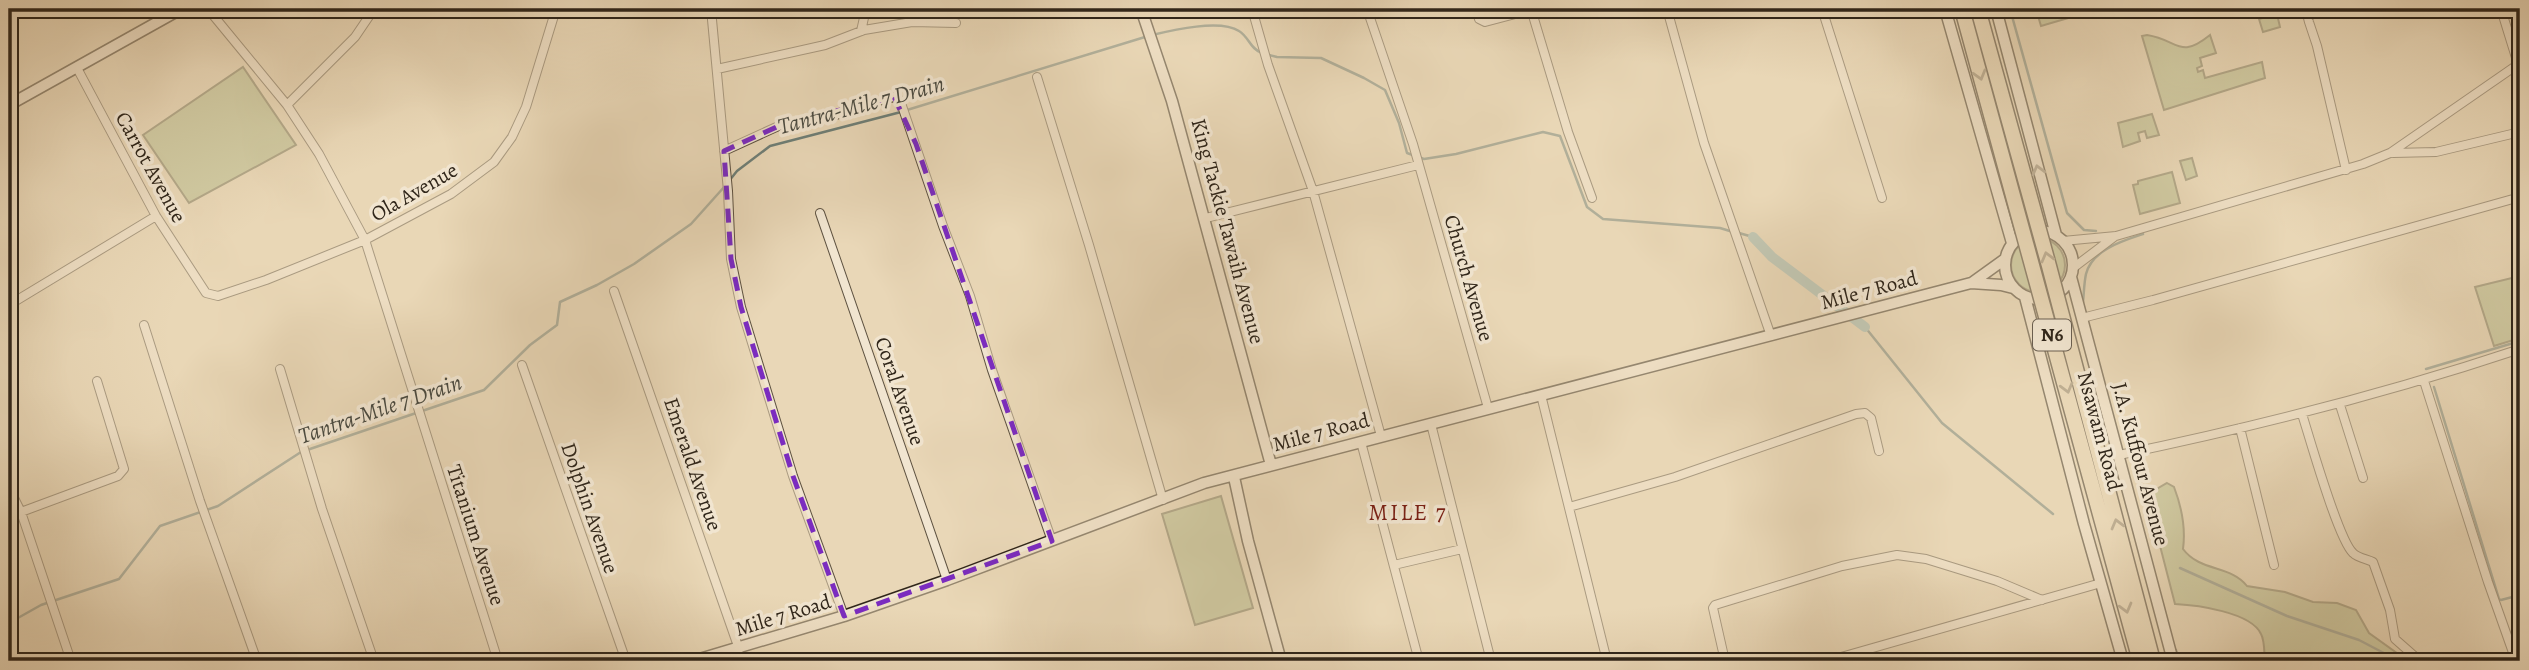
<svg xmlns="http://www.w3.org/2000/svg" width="2529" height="670" font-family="Alegreya,serif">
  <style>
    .green { fill: #b7be8e; stroke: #747254; stroke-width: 2 }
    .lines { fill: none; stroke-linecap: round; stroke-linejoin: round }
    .stream { stroke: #6e7e76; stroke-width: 2.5 }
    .canal { stroke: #98b8b3; stroke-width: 10 }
    .street-casing { stroke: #5e5241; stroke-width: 10 }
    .secondary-casing { stroke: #30261a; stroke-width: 13 }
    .street { stroke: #f1e5d0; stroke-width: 8 }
    .secondary { stroke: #f1e5d0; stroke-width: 10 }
    .highway-bridge-casing { stroke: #30261a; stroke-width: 17; stroke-linecap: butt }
    .highway-bridge { stroke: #e9d7b7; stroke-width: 14 }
    .oneway { stroke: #8c7e68 }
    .oneway2 { stroke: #908675 }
    .marked { fill: none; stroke: #7b2cbf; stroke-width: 5; stroke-dasharray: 14 9; stroke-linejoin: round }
    .labels { text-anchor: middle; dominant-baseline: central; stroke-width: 7; stroke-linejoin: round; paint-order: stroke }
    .shield { fill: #f1e5d0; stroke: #6a5f51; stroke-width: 2 }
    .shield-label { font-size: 19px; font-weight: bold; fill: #30261a }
    .street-label { font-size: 21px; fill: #30261a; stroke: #f1e5d0 }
    .water-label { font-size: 23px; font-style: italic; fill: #4a4a40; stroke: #f1e5d0 }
    .neighbourhood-label { font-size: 23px; letter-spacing: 2px; fill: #7a1f14; stroke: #f1e5d0 }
  </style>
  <rect width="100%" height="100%" fill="#e9d7b7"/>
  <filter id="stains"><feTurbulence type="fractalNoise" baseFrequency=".00286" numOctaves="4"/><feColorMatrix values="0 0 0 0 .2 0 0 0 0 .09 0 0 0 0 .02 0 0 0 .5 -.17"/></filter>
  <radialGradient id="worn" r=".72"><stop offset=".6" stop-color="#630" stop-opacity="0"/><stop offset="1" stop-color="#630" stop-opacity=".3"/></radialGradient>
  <path class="green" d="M2036,9H2099L2041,26Z
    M2277,14L2280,27L2263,32L2259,19Z
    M2147,35C2179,40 2179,60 2210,35L2216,53L2200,58L2202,66L2197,68L2198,72L2203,70L2205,78L2262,62L2265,78L2164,110L2142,36Z
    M243,67L296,145L189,203L143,135Z
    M2152,114L2159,135L2147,138L2145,131L2138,133L2140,141L2123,147L2118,123Z
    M2192,158L2197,176L2186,180L2180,161Z
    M2172,172L2180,203L2140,214L2133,185L2138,184V181Z
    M2011 265a27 27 0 1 1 54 0a27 27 0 1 1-54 0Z
    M2520,276V338L2494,346L2475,287Z
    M2167,483L2174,487C2182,508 2186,527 2183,549C2200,572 2231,565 2247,586L2285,592L2313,602L2337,603L2356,610L2369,633L2408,661H2265C2264,654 2265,641 2261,634C2251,612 2196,605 2175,604L2149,503L2155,490Z
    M1221,496L1253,608L1195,625L1162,514Z"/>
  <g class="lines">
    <path class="stream" d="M2010,9L2067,213L2084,230L2096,231
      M1152,35C1173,30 1220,19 1239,31C1249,37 1250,49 1262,53
      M1269,55L1277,57L1321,58L1364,78L1385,90L1399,123L1407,153L1424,159L1456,154L1543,132L1560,136L1587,207L1603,219L1720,228L1733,232
      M907,110L1145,37
      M729,181L737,171L770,146L901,112
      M1739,233L1753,237
      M2083,302C2084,293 2084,283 2086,274C2092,250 2122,241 2143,234
      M1865,327L1942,423L2053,514
      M2426,369L2520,341
      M2434,387L2499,599L2501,600L2520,595
      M307,450L484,390L530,345L557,325L560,302L597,285L634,264L691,224L725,186
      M2180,568L2287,616L2359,640L2399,661
      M9,623L41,605L119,579L160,526L218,506L301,452
      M2176,650L2179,661"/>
    <path class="canal" d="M1753,237L1772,257L1865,327"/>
    <defs>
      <path id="street" d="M208,9L287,105L319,154L365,240L498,661
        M711,9L728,191L731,259L741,307L793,476L844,616
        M1252,9L1268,65L1313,191L1381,436
        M1367,9L1413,144L1488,408
        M1476,9L1479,19L1485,22L1534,9
        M1531,9L1568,132L1592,198
        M1667,9L1704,143L1771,336
        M1822,9L1882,198
        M2325,9L2313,13L2308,18L2309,22L2317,46L2346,170
        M2501,9L2518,64
        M861,31L866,9
        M77,68L156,216L206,293L218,296L266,280L365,240L451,194L494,162L512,137L526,107L556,9
        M717,69L825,45L864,30L912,22L956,23
        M1037,77L1089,245L1163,500
        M287,105L355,37L374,9
        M724,151L783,124L836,115L888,98L894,97L900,100L943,226L970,296L992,370L1052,541
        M2393,153L2436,152L2520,132
        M820,213L947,580
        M1206,218L1418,165
        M2063,241L2116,236L2363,164L2390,153L2520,63
        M2073,268L2114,237
        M614,291L739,649
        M9,305L156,216
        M2082,318L2153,300L2520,197
        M144,325L200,501L257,661
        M522,365L626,661
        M280,369L322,509L374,661
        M2424,381L2488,582L2516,661
        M1541,395L1607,661
        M2340,405L2363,478
        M2302,414C2310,439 2338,539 2353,553C2358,558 2367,559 2373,562L2390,610L2395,639L2420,661
        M1431,424L1491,661
        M2240,428L2274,565
        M1361,442L1419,661
        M2119,455C2255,427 2388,393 2520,349
        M9,488L21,512L71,661
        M1569,507L1675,477L1856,414L1865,413L1871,418L1879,451
        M21,512L118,476L124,469L97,381
        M1394,565L1462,549
        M1725,661L1713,608L1715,605L1842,566L1897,555L1926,559L1997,581L2042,600
        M1827,661L2101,583"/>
      <path id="secondary" d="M1141,9L1172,101L1271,465
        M1945,9L2012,243
        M1996,9L2056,235
        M9,105L181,9
        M2005 265a34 34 0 1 1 68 0a34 34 0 1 1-68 0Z
        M2071,277L2173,661
        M1973,282L2005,259
        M2025,297L2084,524L2123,661
        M1234,477L1248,541L1281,661
        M693,661L844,616L947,580L1204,483L1971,283L2001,285L2013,288"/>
    </defs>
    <use href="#street" class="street-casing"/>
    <use href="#secondary" class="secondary-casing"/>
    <use href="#street" class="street"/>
    <use href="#secondary" class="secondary"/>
    <defs>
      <path id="highway-bridge" d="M1962,9L2140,661
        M1978,9L2049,266L2153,661"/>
    </defs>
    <use href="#highway-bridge" class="highway-bridge-casing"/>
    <use href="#highway-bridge" class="highway-bridge"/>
  </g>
  <defs><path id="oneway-chevron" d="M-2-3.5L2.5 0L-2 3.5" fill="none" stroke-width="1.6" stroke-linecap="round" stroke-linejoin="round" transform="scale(1.75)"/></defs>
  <g class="oneway">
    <use href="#oneway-chevron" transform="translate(1980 75) rotate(74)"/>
    <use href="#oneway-chevron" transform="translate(2047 257) rotate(-105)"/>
    <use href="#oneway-chevron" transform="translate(2067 388) rotate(75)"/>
    <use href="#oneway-chevron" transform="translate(2117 524) rotate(-105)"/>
    <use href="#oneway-chevron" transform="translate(2126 608) rotate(75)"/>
  </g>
  <use class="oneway2" href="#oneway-chevron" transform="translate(2038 170) rotate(-105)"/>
  <path d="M0 0H2529V670H0ZM894,97L916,144L1052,541L844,616L793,476L741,307L731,259L724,151L783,124Z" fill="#e9d7b7" fill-opacity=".55" fill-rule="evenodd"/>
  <path class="marked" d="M894,97L916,144L1052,541L844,616L793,476L741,307L731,259L724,151L783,124Z"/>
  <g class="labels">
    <rect class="shield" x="2033" y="319.5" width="38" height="31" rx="5"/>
    <g class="shield-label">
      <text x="2052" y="335">N6</text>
    </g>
    <g class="street-label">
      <text transform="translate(151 167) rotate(61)">Carrot Avenue</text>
      <text transform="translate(414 192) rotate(-30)">Ola Avenue</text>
      <text transform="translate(1228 231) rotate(75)">King Tackie Tawaih Avenue</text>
      <text transform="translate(1469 278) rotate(74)">Church Avenue</text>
      <text transform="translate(1869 290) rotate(-15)">Mile 7 Road</text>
      <text transform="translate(900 391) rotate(71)">Coral Avenue</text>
      <text transform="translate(2100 431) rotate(75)">Nsawam Road</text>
      <text transform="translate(1321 432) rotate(-15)">Mile 7 Road</text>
      <text transform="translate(693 464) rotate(71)">Emerald Avenue</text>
      <text transform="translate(2141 464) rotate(75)">J.A. Kuffour Avenue</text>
      <text transform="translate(590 508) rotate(71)">Dolphin Avenue</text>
      <text transform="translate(476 535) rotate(72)">Titanium Avenue</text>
      <text transform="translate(783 615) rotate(-17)">Mile 7 Road</text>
    </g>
    <g class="water-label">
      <text transform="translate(861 105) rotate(-15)">Tantra-Mile 7 Drain</text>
      <text transform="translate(380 409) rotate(-19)">Tantra-Mile 7 Drain</text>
    </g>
    <g class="neighbourhood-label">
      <text x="1408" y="512">MILE 7</text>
    </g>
  </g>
  <rect width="2529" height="670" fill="none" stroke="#e9d7b7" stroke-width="35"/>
  <rect x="10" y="10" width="2508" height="649" fill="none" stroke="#30261a" stroke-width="3.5"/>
  <rect x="18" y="18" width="2494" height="635" fill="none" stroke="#30261a" stroke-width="2"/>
  <rect width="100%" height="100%" filter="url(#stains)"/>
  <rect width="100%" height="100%" fill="url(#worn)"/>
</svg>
